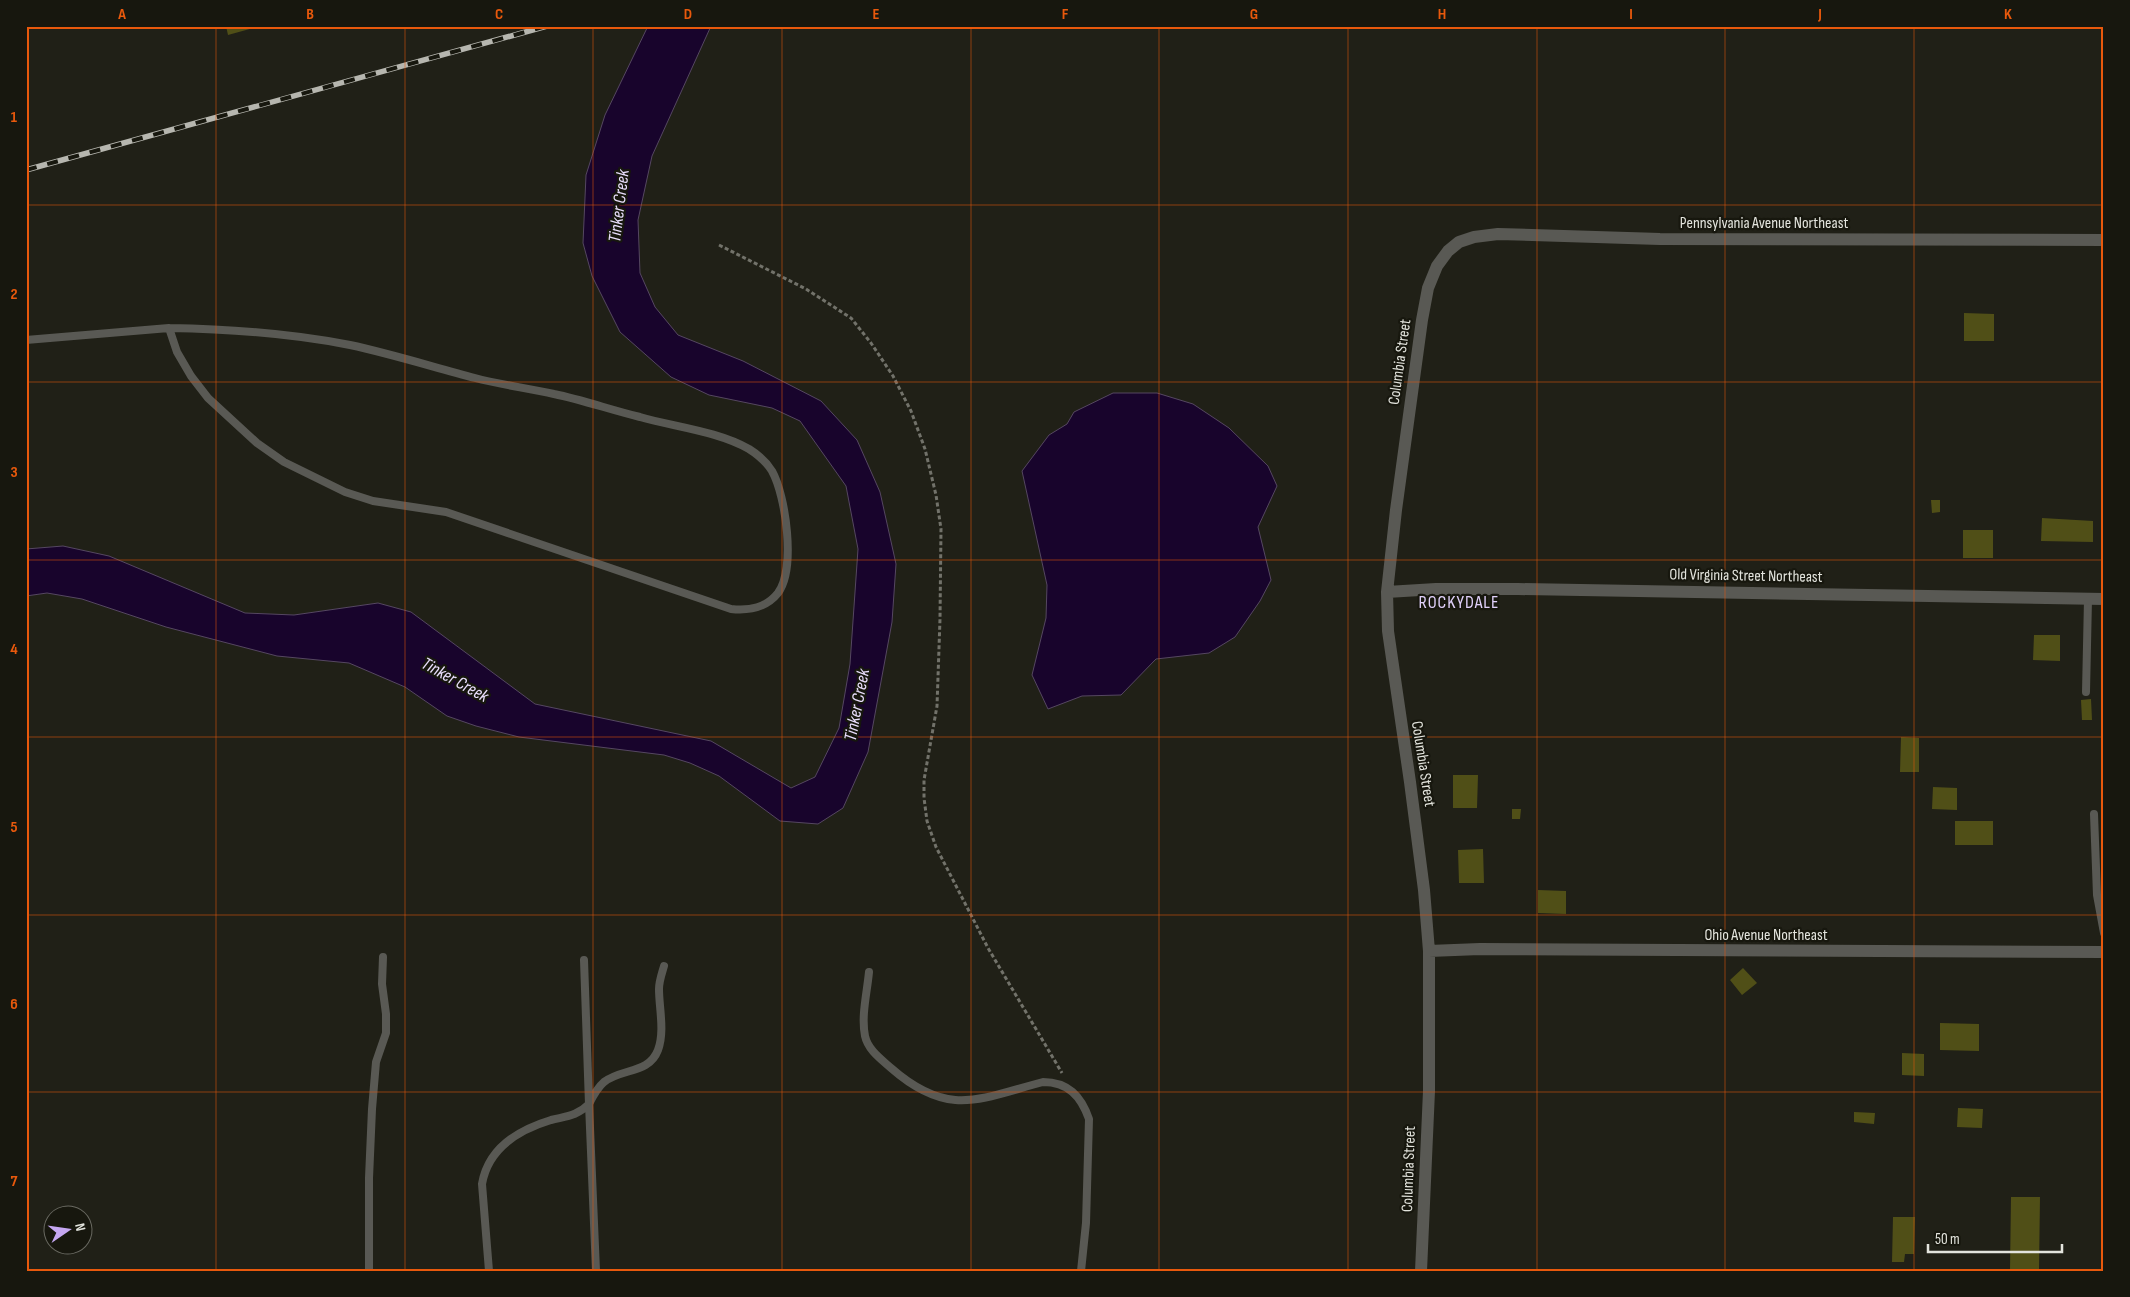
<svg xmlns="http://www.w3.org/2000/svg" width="2130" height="1297" font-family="'Sofia Sans Condensed',sans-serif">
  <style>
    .water { fill: #18042c; stroke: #554761 }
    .building { fill: #504f17 }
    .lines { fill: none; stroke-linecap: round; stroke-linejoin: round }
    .path { stroke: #72726a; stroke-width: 3; stroke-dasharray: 4 2.5; stroke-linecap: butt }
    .service { stroke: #595954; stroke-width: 8 }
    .minor { stroke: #595954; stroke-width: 12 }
    .rail-casing { stroke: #b6b6af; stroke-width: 5.5 }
    .rail { stroke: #17170e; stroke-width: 4; stroke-dasharray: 11; stroke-linecap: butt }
    .grid { fill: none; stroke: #e8590c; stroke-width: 1; stroke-opacity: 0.55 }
    .labels { text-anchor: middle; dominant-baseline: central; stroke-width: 4.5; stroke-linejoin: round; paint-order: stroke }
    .street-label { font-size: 16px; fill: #e3e4dd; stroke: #17170e }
    .water-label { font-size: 18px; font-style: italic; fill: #e9defc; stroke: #17170e }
    .neighbourhood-label { font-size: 18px; letter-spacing: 1px; fill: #e1d1fb; stroke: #17170e }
    .neatline { fill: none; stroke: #e8590c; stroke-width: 2 }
    .grid-label { font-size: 16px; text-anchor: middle; font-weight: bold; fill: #e8590c }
  </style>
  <rect width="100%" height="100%" fill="#202017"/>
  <path class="water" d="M648,26H711L652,156L638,220L640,273L655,307L678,335L743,361L821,401L857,440L880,492L896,564L892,622L868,752L843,808L818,824L780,821L719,776L690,763L664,755L519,737L476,726L447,716L405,687L349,663L277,656L166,627L82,599L47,593L26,596V549L63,546L109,556L245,613L294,615L378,603L411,612L535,704L711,741L791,788L815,777L839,728L850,664L858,549L846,486L800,421L772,408L709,395L671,377L620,332L592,276L583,243L586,175L605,115Z
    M1113,393H1157L1193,404L1229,428L1268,466L1277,486L1258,527L1271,580L1260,601L1235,637L1209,653L1156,659L1121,695L1082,696L1048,709L1032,675L1046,618L1047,585L1022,471L1049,435L1067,424L1074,412Z"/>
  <path class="building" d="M226,26H257V27L228,35Z
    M1964,313L1994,314V341H1964Z
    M1931,500H1940V512L1932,513Z
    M2042,518L2093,521V542L2041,541Z
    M1963,530H1993V558H1963Z
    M2034,635H2060V661L2033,660Z
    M2091,699L2092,720H2082L2081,700Z
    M1901,737L1919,738V772H1900Z
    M1453,775H1478L1477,808H1453Z
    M1933,787L1957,788V810L1932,809Z
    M1512,809H1521L1520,819H1512Z
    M1955,821H1993V845H1955Z
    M1483,849L1484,883H1459L1458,850Z
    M1538,890L1566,891V914L1538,913Z
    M1743,968L1757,983L1742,995L1730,980Z
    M1940,1023L1979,1024V1051L1940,1050Z
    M1902,1053L1924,1054V1076L1902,1075Z
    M1958,1108L1983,1109L1982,1128L1957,1127Z
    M1854,1112L1875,1113L1874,1124L1854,1122Z
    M2011,1197H2040L2039,1270H2010Z
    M1893,1217H1915L1914,1254H1905L1904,1262H1892Z"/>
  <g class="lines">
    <path class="path" d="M719,245L806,289L851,318L871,343L893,376L911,411L925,449L936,495L941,529L940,619L937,706L924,780V798L927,821L936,847L988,948L1062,1073"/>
    <path class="service" d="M169,328C229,329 290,333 350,345C392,354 433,367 475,378C501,385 528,388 554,394C583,400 611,410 640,417C675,427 717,431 749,449C757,454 767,463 772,471C786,496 796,569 778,593C766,608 750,611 731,609L446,512L373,501L345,492L284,462L257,443L208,398L191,376L177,352Z
      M26,340L169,328
      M2086,692L2088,599
      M2094,814L2097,895L2104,933
      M869,972C867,993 861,1016 865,1036C868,1050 881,1059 891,1068C948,1118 979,1099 1043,1082C1068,1082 1081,1096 1089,1119L1086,1223L1081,1271
      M369,1271V1178L372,1109L376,1062L386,1033V1014L382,984L383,957
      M489,1271L482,1184C488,1149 518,1130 551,1120C567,1116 577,1116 589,1104L584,960
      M596,1271L589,1104C593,1096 597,1088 604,1082C622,1068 649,1074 658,1050C665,1031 659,1008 659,989C659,981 662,973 664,966"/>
    <path class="minor" d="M1387,592L1436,589H1518L2104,599
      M1429,951L1480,949L2104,952
      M1421,1271L1429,1091V951L1424,890L1410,782L1388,631L1387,592L1396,510L1422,320L1428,288L1437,266L1448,251L1459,242L1474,237L1498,234L1660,239L2104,240"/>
    <defs>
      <path id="rail" d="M26,170L547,26"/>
    </defs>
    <use href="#rail" class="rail-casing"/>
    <use href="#rail" class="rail"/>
  </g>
  <path class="grid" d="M216,26V1271M405,26V1271M593,26V1271M782,26V1271M971,26V1271M1159,26V1271M1348,26V1271M1537,26V1271M1725,26V1271M1914,26V1271M26,205H2104M26,382H2104M26,560H2104M26,737H2104M26,915H2104M26,1092H2104"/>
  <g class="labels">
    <g class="street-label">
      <text x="1764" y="223">Pennsylvania Avenue Northeast</text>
      <text transform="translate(1400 362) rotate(-82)">Columbia Street</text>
      <text transform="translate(1746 576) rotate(1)">Old Virginia Street Northeast</text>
      <text transform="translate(1423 764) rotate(81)">Columbia Street</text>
      <text x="1766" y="935">Ohio Avenue Northeast</text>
      <text transform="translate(1409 1169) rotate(-88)">Columbia Street</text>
    </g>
    <g class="water-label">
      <text transform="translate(619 206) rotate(-83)">Tinker Creek</text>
      <text transform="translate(455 680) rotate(29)">Tinker Creek</text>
      <text transform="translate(857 705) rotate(-79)">Tinker Creek</text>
    </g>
    <g class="neighbourhood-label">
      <text x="1459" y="602">ROCKYDALE</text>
    </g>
  </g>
  <rect width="2130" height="1297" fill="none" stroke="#17170e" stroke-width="55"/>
  <g transform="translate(68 1230) rotate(77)"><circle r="24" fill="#17170e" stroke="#696961"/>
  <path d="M0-4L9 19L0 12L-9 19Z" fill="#c5a7f1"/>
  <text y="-8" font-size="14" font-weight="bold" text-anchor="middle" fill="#e3e4dd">N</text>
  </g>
  <path d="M1928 1244v8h134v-8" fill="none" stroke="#e3e4dd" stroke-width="2.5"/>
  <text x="1935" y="1244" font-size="15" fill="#e3e4dd" stroke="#17170e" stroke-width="4" paint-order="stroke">50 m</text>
  <rect x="28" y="28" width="2074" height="1242" class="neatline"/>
  <g class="grid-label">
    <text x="122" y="19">A</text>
    <text x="310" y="19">B</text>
    <text x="499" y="19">C</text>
    <text x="688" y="19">D</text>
    <text x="876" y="19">E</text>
    <text x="1065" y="19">F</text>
    <text x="1254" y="19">G</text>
    <text x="1442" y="19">H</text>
    <text x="1631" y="19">I</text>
    <text x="1820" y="19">J</text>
    <text x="2008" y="19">K</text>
    <text x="14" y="122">1</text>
    <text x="14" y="299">2</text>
    <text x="14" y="477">3</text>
    <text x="14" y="654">4</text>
    <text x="14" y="832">5</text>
    <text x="14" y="1009">6</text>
    <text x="14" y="1186">7</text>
  </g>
</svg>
